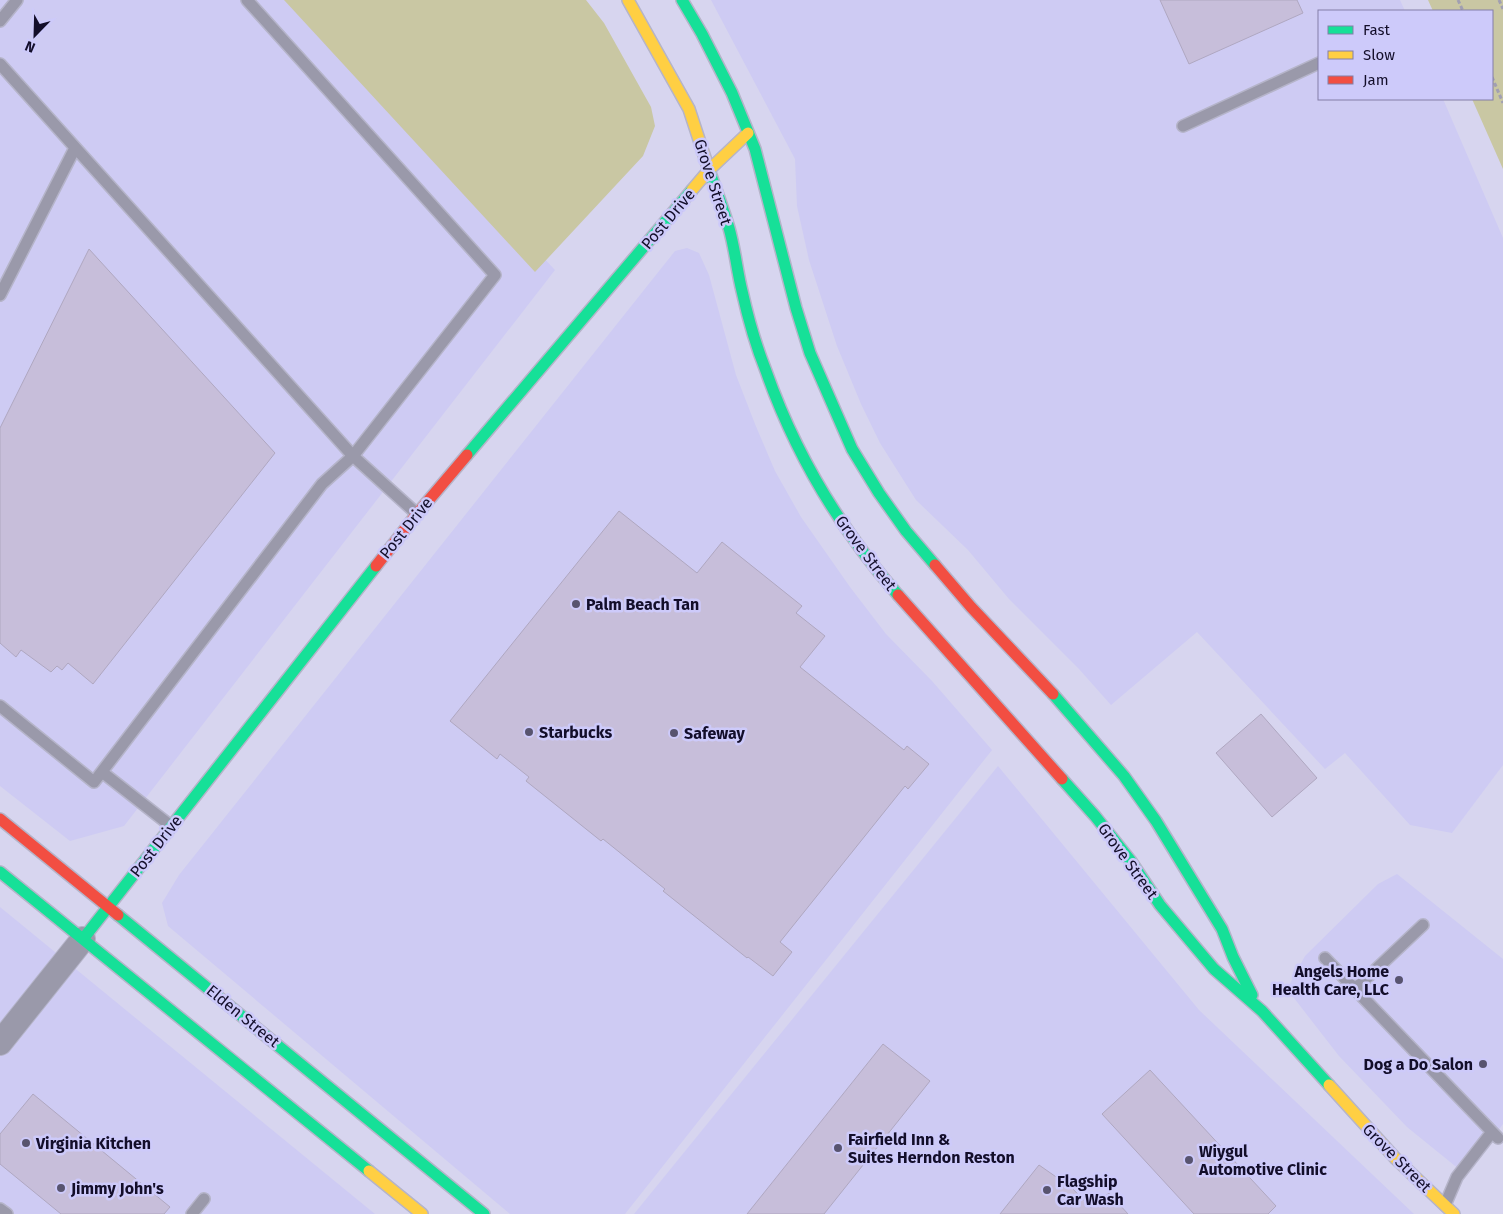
<svg xmlns="http://www.w3.org/2000/svg" width="1503" height="1214" font-family="'Fira Sans',sans-serif">
  <style>
    .built { fill: #cecbf3 }
    .green { fill: #c9c7a3 }
    .building { fill: #c7beda; stroke: #afa7c0 }
    .lines { fill: none; stroke-linecap: round; stroke-linejoin: round }
    .lane-casing { stroke: #b5b4c9; stroke-width: 14 }
    .street-casing { stroke: #b5b4c9; stroke-width: 26 }
    .fast-casing { stroke: #b5b4c9; stroke-width: 14 }
    .slow-casing { stroke: #b5b4c9; stroke-width: 14 }
    .jam-casing { stroke: #b5b4c9; stroke-width: 14 }
    .path { stroke: #a19fb2; stroke-width: 3; stroke-dasharray: 4 2.5; stroke-linecap: butt }
    .lane { stroke: #9a99aa; stroke-width: 11 }
    .street { stroke: #9a99aa; stroke-width: 24 }
    .fast { stroke: #16e098; stroke-width: 11 }
    .slow { stroke: #ffcf43; stroke-width: 11 }
    .jam { stroke: #f24e42; stroke-width: 11 }
    .poi-dot { fill: #58546f; stroke: #cdcafa; stroke-width: 2 }
    .labels { text-anchor: middle; dominant-baseline: central; stroke-width: 5; stroke-linejoin: round; paint-order: stroke }
    .street-label { font-size: 16px; fill: #130e2a; stroke: #cdcafa }
    .poi-label { font-size: 16px; font-weight: bold; fill: #130e2a; stroke: #cdcafa; text-anchor: start }
  </style>
  <rect width="100%" height="100%" fill="#d7d5ef"/>
  <path class="built" d="M0,0H303L555,270L124,826L70,841L0,786Z
    M711,0H1400L1405,11H1319V99H1443L1503,238V765L1452,833L1410,825L1345,753L1325,769L1197,632L1111,705L1079,669L1009,599L968,550L916,500L880,443L861,404L837,346L809,260L797,206L795,159Z
    M687,248L699,253L709,275L736,375L755,424L775,471L801,517L850,587L886,634L932,681L992,750L625,1214H510L168,926L162,903L179,875L675,251Z
    M998,766L1199,1010L1414,1214H634Z
    M1397,874L1503,959V1124L1465,1174L1407,1127L1339,1056L1287,989L1305,956L1378,884Z
    M0,907L375,1214H0Z"/>
  <path class="green" d="M284,0H586L604,23L651,107L655,126L643,156L535,272Z
    M1428,0H1503V169L1472,99H1492V11H1433Z"/>
  <path class="building" d="M1160,0H1297L1303,13L1189,64Z
    M89,249L275,453L93,684L68,663L62,670L57,666L51,672L21,650L16,657L0,643V428Z
    M619,511L697,573L722,542L802,606L796,613L825,636L800,667L904,750L907,746L929,764L908,789L905,786L780,942L792,952L773,976L748,957L747,958L663,891L665,889L603,839L601,841L526,781L529,777L500,754L497,759L450,721Z
    M1261,714L1317,778L1272,817L1216,753Z
    M883,1044L930,1081L824,1214H747Z
    M1150,1070L1276,1206L1268,1214H1194L1102,1114Z
    M33,1094L170,1207L164,1214H61L0,1164V1134Z
    M1039,1165L1072,1188L1091,1208L1109,1193L1128,1214H1000Z"/>
  <g class="lines">
    <defs>
      <path id="lane" d="M0,21L17,0
        M0,64L353,456L495,275L247,0
        M1183,126L1319,63
        M0,295L75,148
        M0,706L94,782L322,484L353,456L417,514
        M102,772L171,826
        M1325,958L1498,1138
        M1355,989L1423,925
        M1445,1205L1457,1177L1492,1132
        M0,1209L7,1214
        M192,1214L204,1199"/>
      <path id="street" d="M0,1043L83,939"/>
      <path id="fast" d="M682,0L702,34L732,93L755,149L796,308L810,353L852,449L879,493L906,531L935,565
        M708,167C715,187 723,208 729,228C735,249 737,271 742,291C748,318 756,346 766,371C795,453 841,530 898,595
        M467,455L692,190
        M1053,694L1124,776L1156,821L1222,929L1233,957L1252,995
        M1062,779L1095,816L1130,860L1160,905L1214,969L1262,1011L1329,1085
        M0,872L369,1171
        M118,915L484,1214
        M83,939L376,566"/>
      <path id="slow" d="M628,0L689,109L708,167
        M692,190L709,170L748,133
        M1329,1085L1396,1159L1454,1214
        M369,1171L422,1214"/>
      <path id="jam" d="M935,565L971,607L1053,694
        M376,566L417,514L467,455
        M898,595L1062,779
        M0,819L118,915"/>
    </defs>
    <use href="#lane" class="lane-casing"/>
    <use href="#street" class="street-casing"/>
    <use href="#fast" class="fast-casing"/>
    <use href="#slow" class="slow-casing"/>
    <use href="#jam" class="jam-casing"/>
    <path class="path" d="M1458,0L1463,11
      M1499,0L1503,9
      M1492,77L1503,103"/>
    <use href="#lane" class="lane"/>
    <use href="#street" class="street"/>
    <use href="#fast" class="fast"/>
    <use href="#slow" class="slow"/>
    <use href="#jam" class="jam"/>
  </g>
  <g class="poi-dot">
    <circle cx="576" cy="604" r="5"/>
    <circle cx="529" cy="732" r="5"/>
    <circle cx="674" cy="733" r="5"/>
    <circle cx="1399" cy="980" r="5"/>
    <circle cx="1483" cy="1064" r="5"/>
    <circle cx="26" cy="1143" r="5"/>
    <circle cx="838" cy="1148" r="5"/>
    <circle cx="1189" cy="1160" r="5"/>
    <circle cx="61" cy="1188" r="5"/>
    <circle cx="1047" cy="1190" r="5"/>
  </g>
  <g class="labels">
    <g class="street-label">
      <text transform="translate(713 182) rotate(72)">Grove Street</text>
      <text transform="translate(668 219) rotate(-50)">Post Drive</text>
      <text transform="translate(406 528) rotate(-51)">Post Drive</text>
      <text transform="translate(866 553) rotate(53)">Grove Street</text>
      <text transform="translate(156 846) rotate(-52)">Post Drive</text>
      <text transform="translate(1128 861) rotate(54)">Grove Street</text>
      <text transform="translate(243 1016) rotate(39)">Elden Street</text>
      <text transform="translate(1397 1158) rotate(45)">Grove Street</text>
    </g>
    <g class="poi-label">
      <text x="586" y="604">Palm Beach Tan</text>
      <text x="539" y="732">Starbucks</text>
      <text x="684" y="733">Safeway</text>
      <text x="1389" y="971" text-anchor="end">Angels Home<tspan x="1389" dy="18">Health Care, LLC</tspan></text>
      <text x="1473" y="1064" text-anchor="end">Dog a Do Salon</text>
      <text x="848" y="1139">Fairfield Inn &amp;<tspan x="848" dy="18">Suites Herndon Reston</tspan></text>
      <text x="36" y="1143">Virginia Kitchen</text>
      <text x="1199" y="1151">Wiygul<tspan x="1199" dy="18">Automotive Clinic</tspan></text>
      <text x="1057" y="1181">Flagship<tspan x="1057" dy="18">Car Wash</tspan></text>
      <text x="71" y="1188">Jimmy John's</text>
    </g>
  </g>
  <rect x="1318" y="10" width="175" height="90" fill="#cdcafa" stroke="#837fa7"/>
  <rect x="1328" y="26" width="25" height="8" fill="#16e098" stroke="#837fa7"/>
  <text x="1363" y="35" font-size="15" fill="#130e2a">Fast</text>
  <rect x="1328" y="51" width="25" height="8" fill="#ffcf43" stroke="#837fa7"/>
  <text x="1363" y="60" font-size="15" fill="#130e2a">Slow</text>
  <rect x="1328" y="76" width="25" height="8" fill="#f24e42" stroke="#837fa7"/>
  <text x="1363" y="85" font-size="15" fill="#130e2a">Jam</text>
  <g transform="translate(35 35) rotate(203)" stroke="#cdcafa" stroke-width="4" paint-order="stroke">
  <path d="M0-4L9 19L0 12L-9 19Z" fill="#130e2a"/>
  <text y="-8" font-size="14" font-weight="bold" text-anchor="middle" fill="#130e2a">N</text>
  </g>
</svg>
